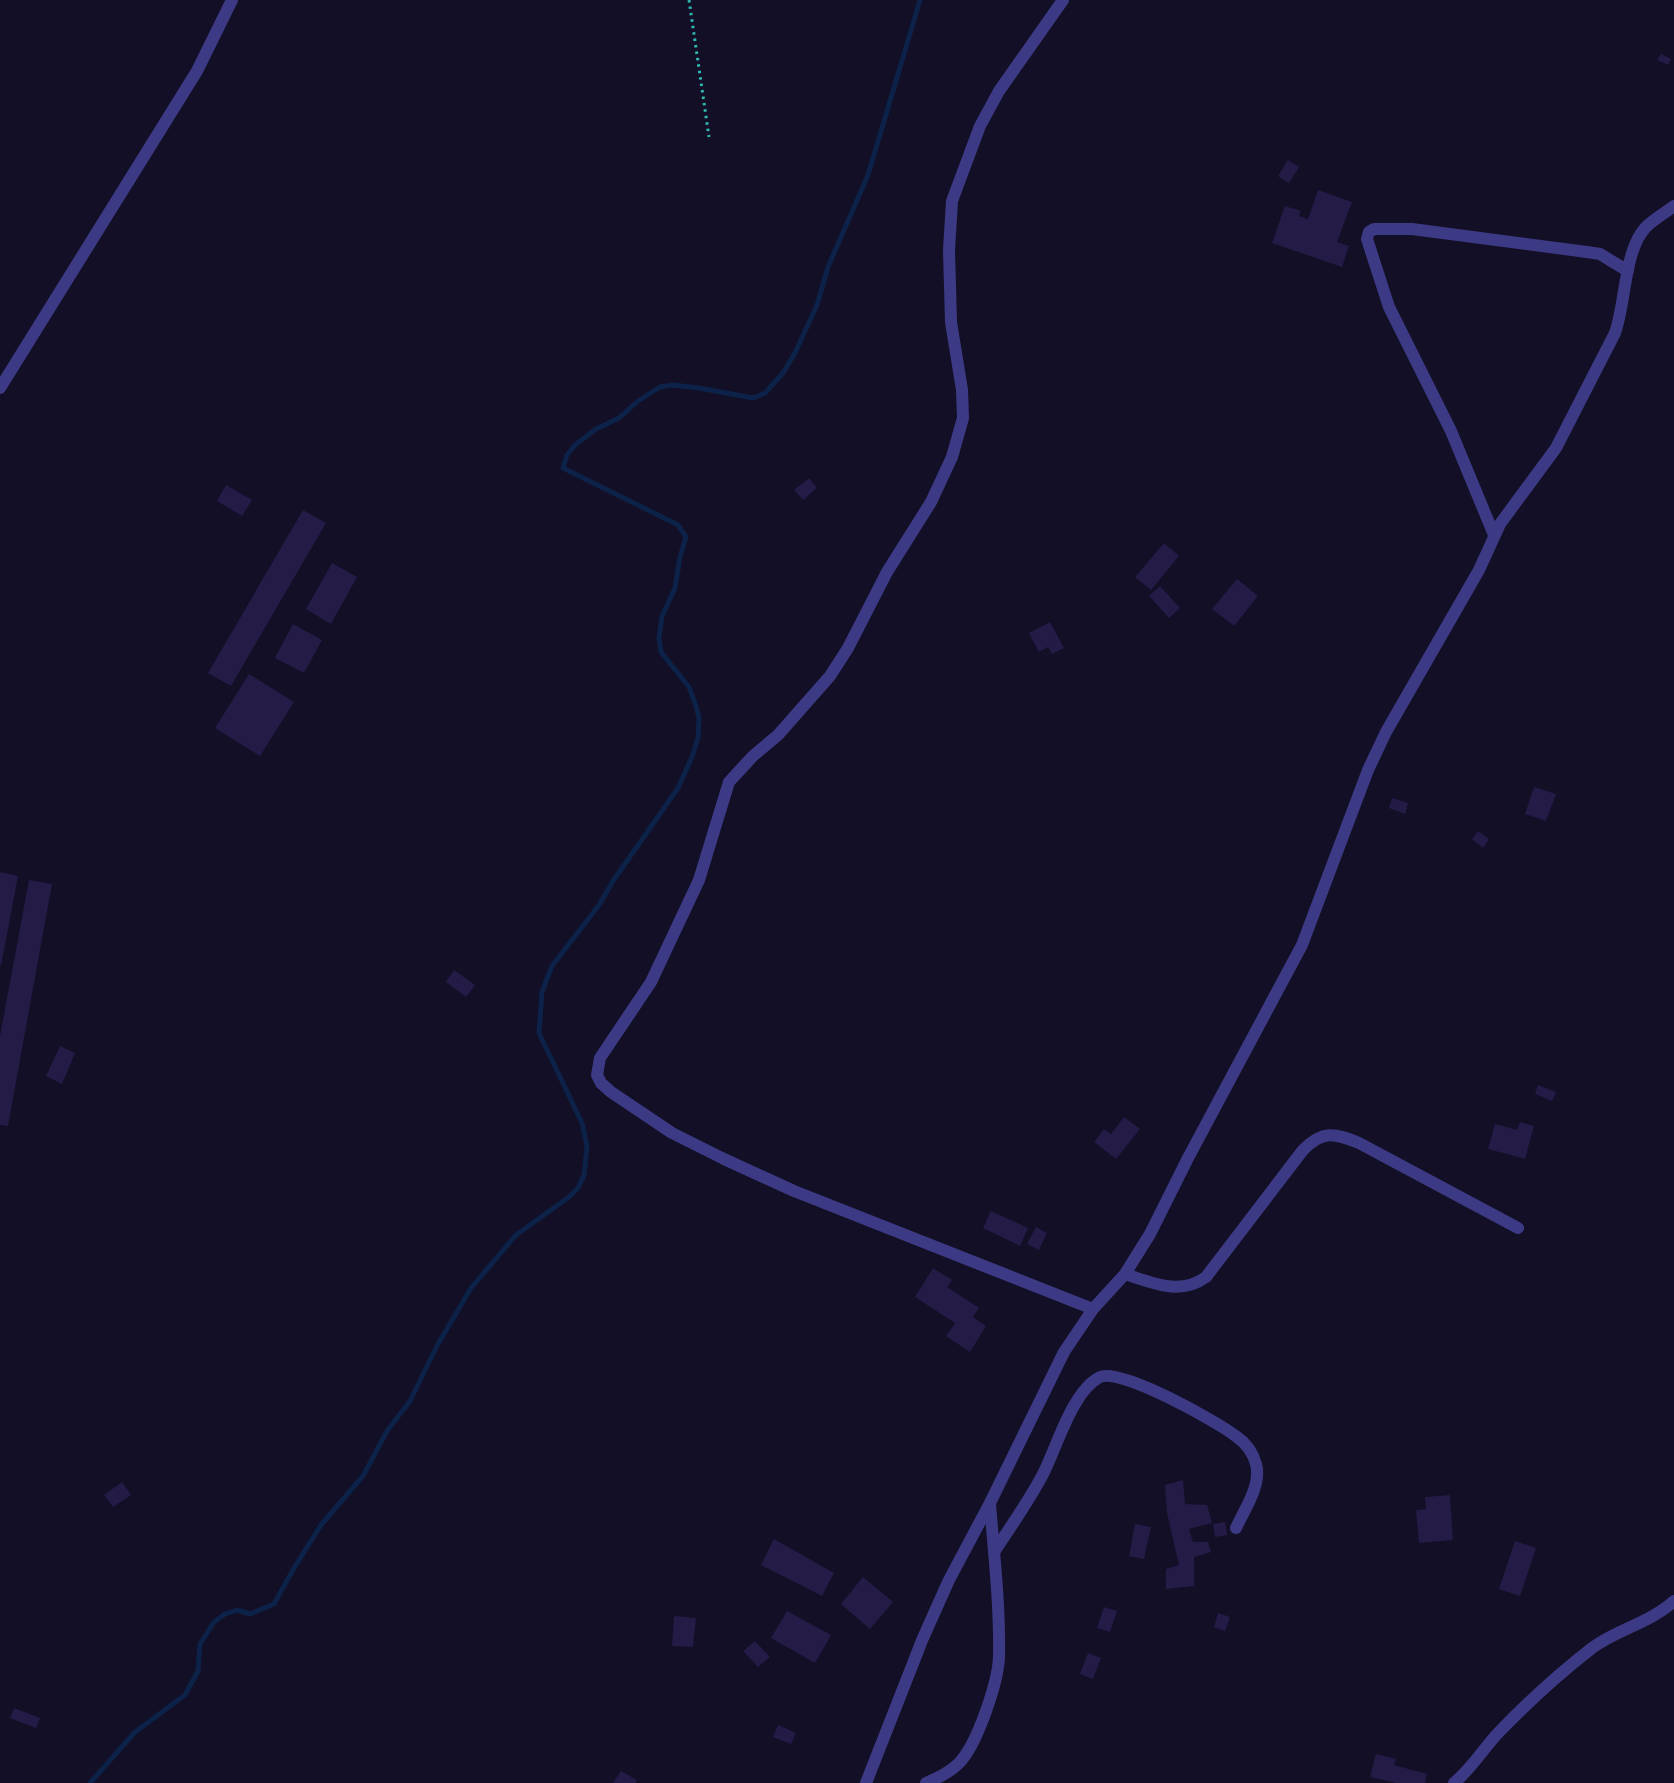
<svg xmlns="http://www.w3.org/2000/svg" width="1674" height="1783" font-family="'Varela Round',sans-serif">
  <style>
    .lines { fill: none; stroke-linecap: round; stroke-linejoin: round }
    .stream { stroke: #0c2248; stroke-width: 5 }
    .building { fill: #241b47 }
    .path { stroke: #2fb8b0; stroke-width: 3; stroke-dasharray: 2.5 4; stroke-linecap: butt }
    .minor { stroke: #3d3a85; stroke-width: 12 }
  </style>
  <rect width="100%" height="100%" fill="#130f26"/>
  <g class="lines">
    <path class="stream" d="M90,1783L135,1732L185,1695L198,1671L200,1644L214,1622L225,1614L237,1610L250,1614L274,1604L294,1568L321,1525L363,1476L387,1431L410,1401L438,1344L471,1288L516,1235L569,1197L578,1188L584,1175L587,1146L582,1123L539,1033L542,992L552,966L599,905L613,881L678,788L692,757L698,738L699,718L696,706L689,687L661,652L659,638L662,616L675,588L680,557L686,537L678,525L563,468L567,455L575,445L596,429L619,418L638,401L660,387L673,385L699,388L753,398L765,393L783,373L795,353L817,305L828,267L868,175L920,0"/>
  </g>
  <path class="building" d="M1661,54L1671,59L1668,65L1657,60Z
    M1288,160L1299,167L1289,183L1278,176Z
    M1318,190L1352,202L1337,242L1349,246L1342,267L1272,243L1285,206L1301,211L1299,216L1308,219Z
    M809,478L817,488L803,500L794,490Z
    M226,485L252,500L242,516L217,501Z
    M303,510L326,523L231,686L208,673Z
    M1164,543L1179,556L1151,590L1135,577Z
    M332,563L357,577L331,624L306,609Z
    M1237,579L1258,596L1234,626L1212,609Z
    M1160,586L1180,608L1169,618L1149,596Z
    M1050,622L1064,648L1052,654L1048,647L1039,652L1029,633Z
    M293,624L322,640L304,673L275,658Z
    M249,674L294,702L260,756L215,728Z
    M1534,787L1556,794L1546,821L1525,814Z
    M1392,798L1408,803L1405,814L1389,808Z
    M1478,831L1489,839L1483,848L1472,839Z
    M0,872L18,876L1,966H0Z
    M29,880L52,884L8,1126L0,1125V1036Z
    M454,970L475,985L466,997L446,982Z
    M60,1046L75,1053L62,1084L46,1076Z
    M1538,1085L1556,1092L1552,1101L1535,1094Z
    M1124,1117L1140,1129L1116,1159L1094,1142L1104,1129L1111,1134Z
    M1520,1122L1534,1126L1525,1159L1488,1149L1495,1124L1517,1130Z
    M991,1211L1028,1228L1020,1246L983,1228Z
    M1036,1227L1047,1233L1039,1250L1027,1244Z
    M933,1268L952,1280L947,1287L979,1308L973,1317L986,1326L970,1352L946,1336L955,1323L915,1297Z
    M1183,1480L1185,1504L1207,1505L1212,1523L1189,1529L1193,1542H1208L1211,1552L1194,1557V1586L1166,1589V1569L1179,1565L1167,1513L1165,1485Z
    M122,1482L131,1495L113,1507L104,1495Z
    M1450,1495L1453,1540L1419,1543L1416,1510L1426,1509L1425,1497Z
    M1225,1522L1227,1535L1215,1537L1213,1524Z
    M1135,1524L1151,1527L1144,1559L1129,1556Z
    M774,1539L834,1573L822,1596L761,1565Z
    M1515,1541L1536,1548L1520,1596L1499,1589Z
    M863,1577L893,1602L870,1629L841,1604Z
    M1104,1607L1117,1611L1110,1632L1097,1628Z
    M787,1611L831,1635L815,1663L771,1638Z
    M1218,1613L1230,1617L1225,1631L1214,1627Z
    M674,1616L696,1618L693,1647L672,1646Z
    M755,1641L770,1657L758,1667L743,1651Z
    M1088,1653L1101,1658L1093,1679L1080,1674Z
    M14,1708L40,1718L36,1728L10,1718Z
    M778,1725L796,1733L791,1744L773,1737Z
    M1376,1754L1396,1759L1394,1765L1427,1774L1425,1783H1396L1370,1777Z
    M621,1771L637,1780L635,1783H613Z"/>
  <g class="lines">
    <path class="path" d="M689,0L709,137"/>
    <path class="minor" d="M1063,0L999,91L980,126L952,201L949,250L951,322L962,390L963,418L952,457L931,502L887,572L848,648L830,676L778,735L753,756L729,782L699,880L651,982L600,1058L597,1075L601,1083L611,1092L672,1133L724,1159L794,1191L1093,1309
      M0,388L197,71L232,0
      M1494,535L1451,431L1389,307L1367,239L1369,232L1374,229H1412L1587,252L1600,254L1628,271
      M1125,1274C1153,1283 1180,1296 1206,1277L1303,1150C1323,1130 1334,1133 1359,1143L1518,1228
      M994,1552C1011,1526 1029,1501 1043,1474C1057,1447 1072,1391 1100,1377C1120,1367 1218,1422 1237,1437C1247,1444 1253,1453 1256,1464C1262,1485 1244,1510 1236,1528
      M866,1783L923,1638L949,1580L990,1503L1064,1352L1093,1309L1125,1274L1150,1234L1188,1158L1302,945L1368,770L1386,732L1479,570L1500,524L1556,448L1615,333C1626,302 1624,250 1646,227C1654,219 1665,213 1674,206
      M926,1783C938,1778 949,1773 958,1764C977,1746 998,1682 999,1657C1000,1606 994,1554 990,1504
      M1454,1783C1472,1768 1483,1749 1499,1732C1527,1703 1560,1673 1592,1648C1618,1629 1650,1623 1674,1601"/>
  </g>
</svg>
